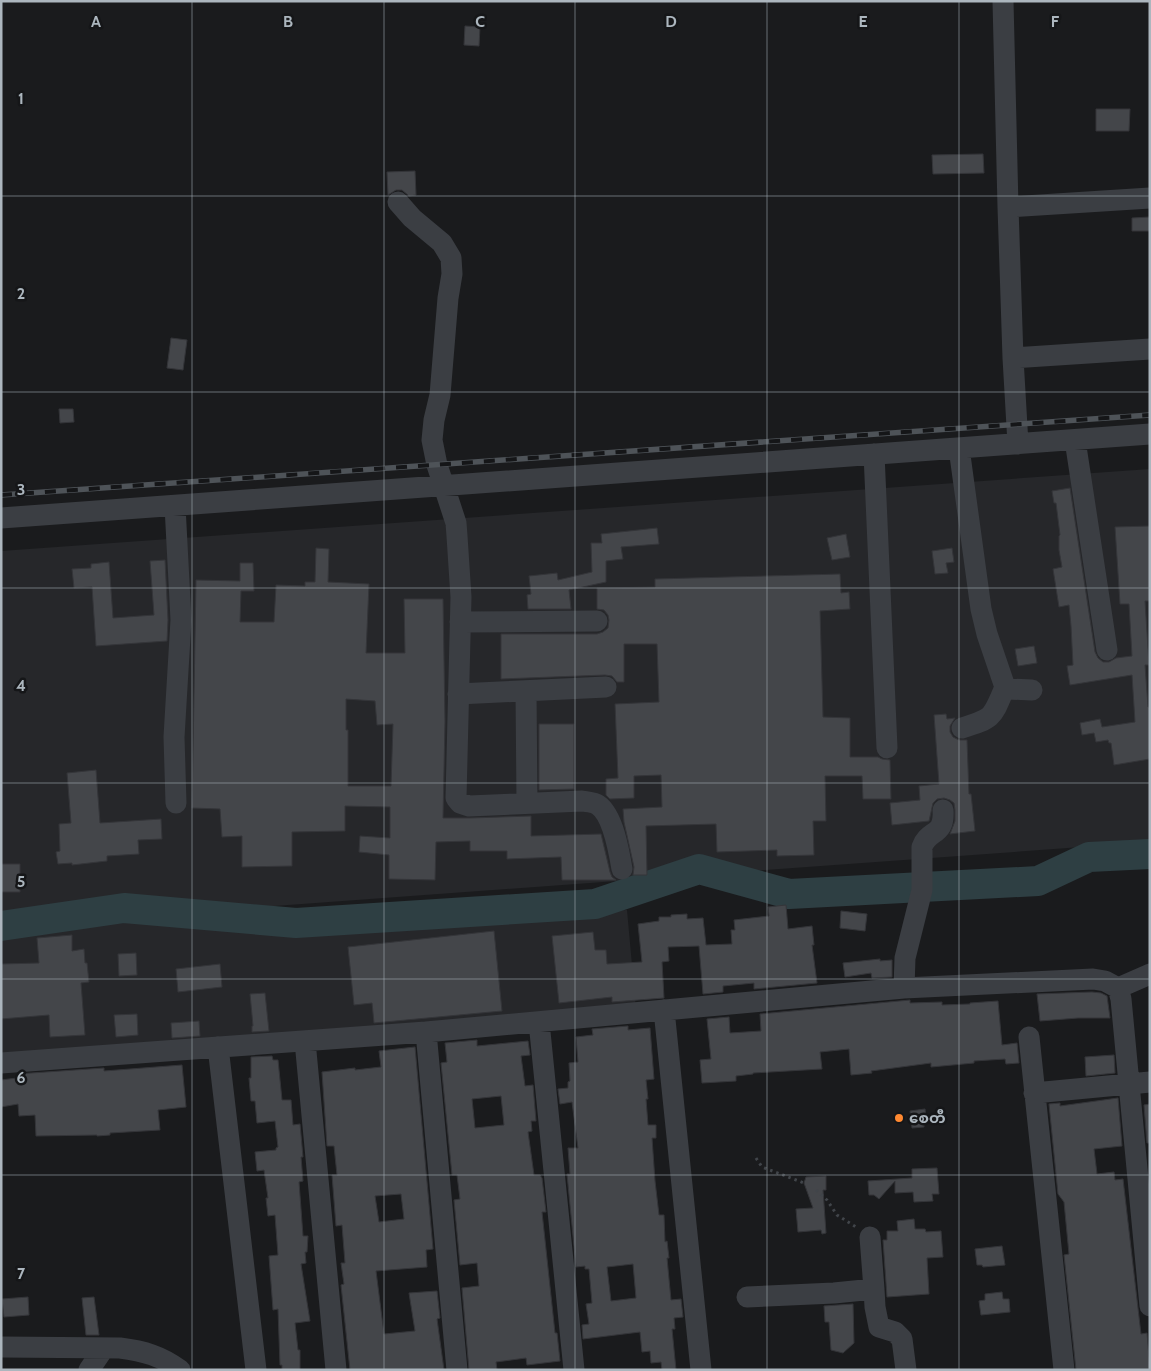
<svg xmlns="http://www.w3.org/2000/svg" width="1151" height="1371" font-family="Cabin,'Noto Sans Myanmar',sans-serif">
  <style>
    .built { fill: #26272a }
    .lines { fill: none; stroke-linecap: round; stroke-linejoin: round }
    .river { stroke: #2e3f43; stroke-width: 30 }
    .building { fill: #44464a; stroke: #343539; fill-rule: evenodd }
    .path { stroke: #41454a; stroke-width: 3; stroke-dasharray: 2.5 4; stroke-linecap: butt }
    .minor { stroke: #3b3e43; stroke-width: 21 }
    .rail-casing { stroke: #4e5358; stroke-width: 5.5 }
    .rail { stroke: #151618; stroke-width: 4; stroke-dasharray: 11; stroke-linecap: butt }
    .grid { fill: none; stroke: #acb6be; stroke-width: 1; stroke-opacity: 0.55 }
    .poi-dot { fill: #ff8931; stroke: #151618; stroke-width: 2 }
    .labels { text-anchor: middle; dominant-baseline: central; stroke-width: 5; stroke-linejoin: round; paint-order: stroke }
    .poi-label { font-size: 15px; font-weight: bold; fill: #acb6be; stroke: #151618; text-anchor: start }
    .grid-label { font-size: 16px; text-anchor: middle; font-weight: bold; fill: #acb6be; stroke: #151618; stroke-width: 5; stroke-linejoin: round; paint-order: stroke }
  </style>
  <rect width="100%" height="100%" fill="#1a1b1d"/>
  <path class="built" d="M1150,469V842L1,926V551Z
    M627,910L636,1009L1,1067V934L86,924Z"/>
  <g class="lines">
    <path class="river" d="M1,926L124,908L296,923L595,904L699,869L789,894L1038,881L1089,857L1150,854"/>
  </g>
  <path class="building" d="M465,26L480,27L479,46L464,45Z
    M1096,109H1130L1129,131H1096Z
    M983,154L984,173L933,174L932,155Z
    M415,171L416,195L409,196L402,190H396L388,195L387,172Z
    M1150,217V231H1132V218Z
    M171,338L187,340L183,370L167,368Z
    M59,409H73L74,422L60,423Z
    M1070,488L1095,652L1098,658L1103,662H1109L1116,658L1132,656L1129,604H1120L1115,527L1150,526V601H1145L1149,665H1145L1148,707H1150V759L1114,765L1111,743H1109L1108,740L1096,742L1094,733L1082,735L1080,723L1100,719L1102,727L1135,722L1132,675L1070,685L1067,666L1073,665L1071,626L1069,605L1059,607L1053,569L1062,567L1059,550V536L1060,535L1056,503H1054L1052,491Z
    M657,528L659,544L621,547L623,559L606,561V582L569,590L571,609H528L527,595L531,594L529,576L557,573L558,580L592,572L591,543H602L601,534Z
    M846,534L850,557L832,560L827,538Z
    M316,548L329,549L328,582L369,584L366,653H405L404,599H443L445,722L443,818H470L531,816V836L601,834L610,872L612,877L616,880H562L561,857L507,859V851H470V841L436,842L435,880L389,879V855L359,852L360,836L390,838V807L345,806V831L292,832V866L242,867V836L222,837L220,809L192,808L196,580L240,581V563H253L254,591H241L240,622H274L276,585L305,586V582H315ZM346,699L375,701L377,725L393,724L391,786H348V730H346Z
    M952,548L954,562L946,563L948,573L935,574L932,551Z
    M165,560L168,620L167,641L96,646L92,587L74,588L72,569L91,568V564L109,562L113,618L154,615L150,561Z
    M840,574L841,593L849,592L850,609L820,611L823,717L850,718V757H878L882,759L890,760L891,799H863L862,776H825L826,821H813L814,855L777,856V850L717,852L716,824L646,826L647,875H633L634,867L624,822L623,809L662,807L661,775L634,776V798L610,799L606,795V779L618,778L615,704L659,702L657,644H624V682H617L612,676L605,675L501,679V634H597L603,632L608,628L609,620L608,615L604,610L597,609V588L655,587V579Z
    M1034,646L1037,663L1018,666L1015,649Z
    M946,714L947,719L955,718L950,726V732L953,737L959,740H967L969,794H971L975,831L950,834L955,821V810L954,803L950,800L944,798L937,799L933,803L929,821L892,825L890,803L920,800L919,786L939,784L934,715Z
    M539,724H574V789L539,790Z
    M96,770L100,823L161,819L162,839L138,840L139,854L107,856V861L72,865V863L58,864L56,852L60,851L59,824L71,823L67,773Z
    M1,864H20V892H1Z
    M786,905L788,929L812,926L814,945H812L817,983L754,989V983L723,986V992L703,994L699,946L668,947L669,961L662,962L664,998L612,1002V997L559,1003L552,936L593,932L595,950H606L607,964L642,962L638,924L659,921V917H671V915L687,914V919L703,918L706,945L732,944L731,930H735L734,920L769,916L768,907Z
    M841,911L867,914L865,931L840,928Z
    M494,931L502,1011L374,1023L372,1003L354,1005L348,947Z
    M72,935V951L84,949L85,963H87L89,982L81,983L85,1035L50,1037L49,1015L1,1019V964L39,963L37,938Z
    M136,953L137,975L119,976L118,954Z
    M880,959V961L892,960V977L872,978L871,973L845,977L843,963Z
    M220,964L222,987L178,992L176,969Z
    M1092,992L1101,993L1107,996L1110,1018H1078L1040,1021L1037,994Z
    M265,993L269,1031L252,1032V1026H253L250,994Z
    M910,1000V1003L942,1002V1005L970,1004V1003L998,1001L1002,1045L1017,1043L1019,1063L1006,1064L1005,1059L974,1061V1063L931,1067V1063L871,1071L872,1073L851,1075L849,1049L820,1052L822,1069L753,1073V1074L736,1076V1081L702,1083L700,1060L711,1059L707,1019L729,1017L730,1033L761,1031L760,1014Z
    M137,1014L138,1035L116,1037L114,1015Z
    M199,1021L200,1036L172,1038L171,1023Z
    M628,1026V1030L650,1028L654,1079L646,1080L648,1099H646L648,1125H656V1138H652L655,1181L659,1215H664L665,1242L667,1241L669,1258H667L671,1300L681,1299L683,1317L674,1318L675,1329H672L676,1370H662L661,1362L651,1363L650,1351L642,1352L640,1332L583,1339L582,1325L589,1324L586,1304L592,1303L589,1269H585V1266L576,1267L567,1174H570L568,1148H578L572,1102L560,1104L558,1089L568,1088V1082L570,1081L569,1063L578,1062L576,1037L593,1035L592,1029ZM633,1264L636,1298L611,1301L607,1267Z
    M477,1040V1046L528,1041L530,1055L521,1056L525,1086L533,1085L536,1121H531L532,1131L528,1132L534,1175H540L542,1178L546,1212H542L555,1333H557L560,1361L527,1365L526,1358L496,1362L497,1370H469L462,1288L479,1286L477,1263L460,1265L454,1200L460,1199L457,1175H452L441,1063L447,1062L445,1043ZM501,1096L504,1125L475,1128L472,1099Z
    M415,1047L433,1249L426,1250L427,1267L376,1271L384,1334L415,1331L409,1293L437,1291L440,1318L437,1319L444,1370H350L341,1285L344,1284L341,1263H345L342,1225L336,1226L332,1175H337L334,1146H327L322,1072L355,1068V1070L381,1067L379,1051ZM401,1194L404,1219L379,1222L375,1196Z
    M1114,1055L1115,1073L1086,1076L1085,1057Z
    M272,1056L273,1060H278L282,1100H291L293,1125L300,1124L303,1157H301L303,1181L299,1182L303,1236H308L307,1252H305L306,1263L301,1264L310,1321L295,1323L298,1350H300V1370H282V1365H280L278,1309L273,1310L269,1256L278,1255L275,1215L268,1216L266,1198H268L264,1170L257,1171L255,1152L276,1150V1148L278,1147L275,1121L257,1123L255,1101H251L249,1078H251V1057Z
    M182,1065L186,1107L158,1110L160,1130L110,1133V1135L97,1136V1135L36,1136L35,1115L19,1116L18,1104L1,1107V1080L17,1078V1074L104,1068V1071Z
    M1118,1098L1122,1146L1094,1149L1097,1174L1114,1172L1115,1180L1123,1179L1141,1334L1147,1333L1150,1370H1076L1064,1255L1069,1254L1064,1202L1058,1194L1049,1104L1060,1103V1106Z
    M1150,1104V1143H1147L1144,1105Z
    M925,1109L927,1124H924V1127L912,1128L910,1111Z
    M937,1168L939,1194H932L933,1201L914,1202L913,1192L895,1193V1181L879,1199L874,1195H869L868,1181L912,1178V1169Z
    M826,1176V1190H823L826,1233L822,1234L821,1230L798,1232L796,1209L813,1208L804,1183L806,1177Z
    M914,1219L915,1229H925L926,1232L941,1231L943,1257L927,1258L929,1294L887,1297L883,1240H887V1231H898L897,1221Z
    M1002,1246L1005,1265L983,1267L982,1265H977L975,1249Z
    M1002,1292L1003,1299H1009L1010,1312L981,1315L979,1301L985,1300V1294Z
    M28,1297L29,1315L4,1317L2,1299Z
    M94,1297L99,1335H86L82,1298Z
    M853,1304L854,1343L843,1353L831,1350L829,1322H825L824,1306Z"/>
  <g class="lines">
    <path class="path" d="M756,1158L762,1167L804,1183
      M816,1190L827,1200L837,1215L856,1227"/>
    <path class="minor" d="M1003,1L1008,207
      M398,202L412,218L442,243L451,258L452,274L448,298L440,395L434,420L432,440L437,465L456,523L457,536L461,597L456,798L460,803L469,806L582,801C588,802 594,802 598,805C613,815 619,851 622,869
      M1013,358L1150,349
      M1075,440L1107,650
      M1018,444L1013,358L1008,207L1150,198
      M959,448L981,609L987,634L1005,687L1008,689L1032,690
      M874,454L887,748
      M175,506L181,620L174,737L176,803
      M1,518L1150,434
      M460,622L597,621
      M526,691L527,803
      M458,694L606,687
      M962,728C994,718 992,718 1005,687
      M904,988L905,958L922,890V847C928,829 945,837 943,810
      M1118,988L1150,974
      M664,1010L701,1370
      M539,1022L574,1370
      M426,1032L457,1370
      M1029,1037L1064,1370
      M305,1041L336,1370
      M218,1047L256,1370
      M1,1063L426,1032L904,988L1093,979L1105,981L1118,988L1121,999L1150,1306
      M1034,1093L1150,1082
      M870,1237L874,1289
      M747,1297L834,1293L874,1289L875,1307L879,1327L895,1332L902,1339L906,1370
      M1,1347L120,1348C144,1351 161,1356 180,1370
      M89,1370L104,1348"/>
    <defs>
      <path id="rail" d="M1,495L1150,415"/>
    </defs>
    <use href="#rail" class="rail-casing"/>
    <use href="#rail" class="rail"/>
  </g>
  <path class="grid" d="M192,1V1370M384,1V1370M575,1V1370M767,1V1370M959,1V1370M1,196H1150M1,392H1150M1,588H1150M1,783H1150M1,979H1150M1,1175H1150"/>
  <circle class="poi-dot" cx="899" cy="1118" r="5"/>
  <g class="labels">
    <g class="poi-label">
      <text x="909" y="1118">စေတီ</text>
    </g>
  </g>
  <g class="grid-label">
    <text x="96" y="27">A</text>
    <text x="288" y="27">B</text>
    <text x="480" y="27">C</text>
    <text x="671" y="27">D</text>
    <text x="863" y="27">E</text>
    <text x="1055" y="27">F</text>
    <text x="21" y="104">1</text>
    <text x="21" y="299">2</text>
    <text x="21" y="495">3</text>
    <text x="21" y="691">4</text>
    <text x="21" y="887">5</text>
    <text x="21" y="1083">6</text>
    <text x="21" y="1279">7</text>
  </g>
  <rect width="1151" height="1371" fill="none" stroke="#acb6be" stroke-width="5"/>
</svg>
